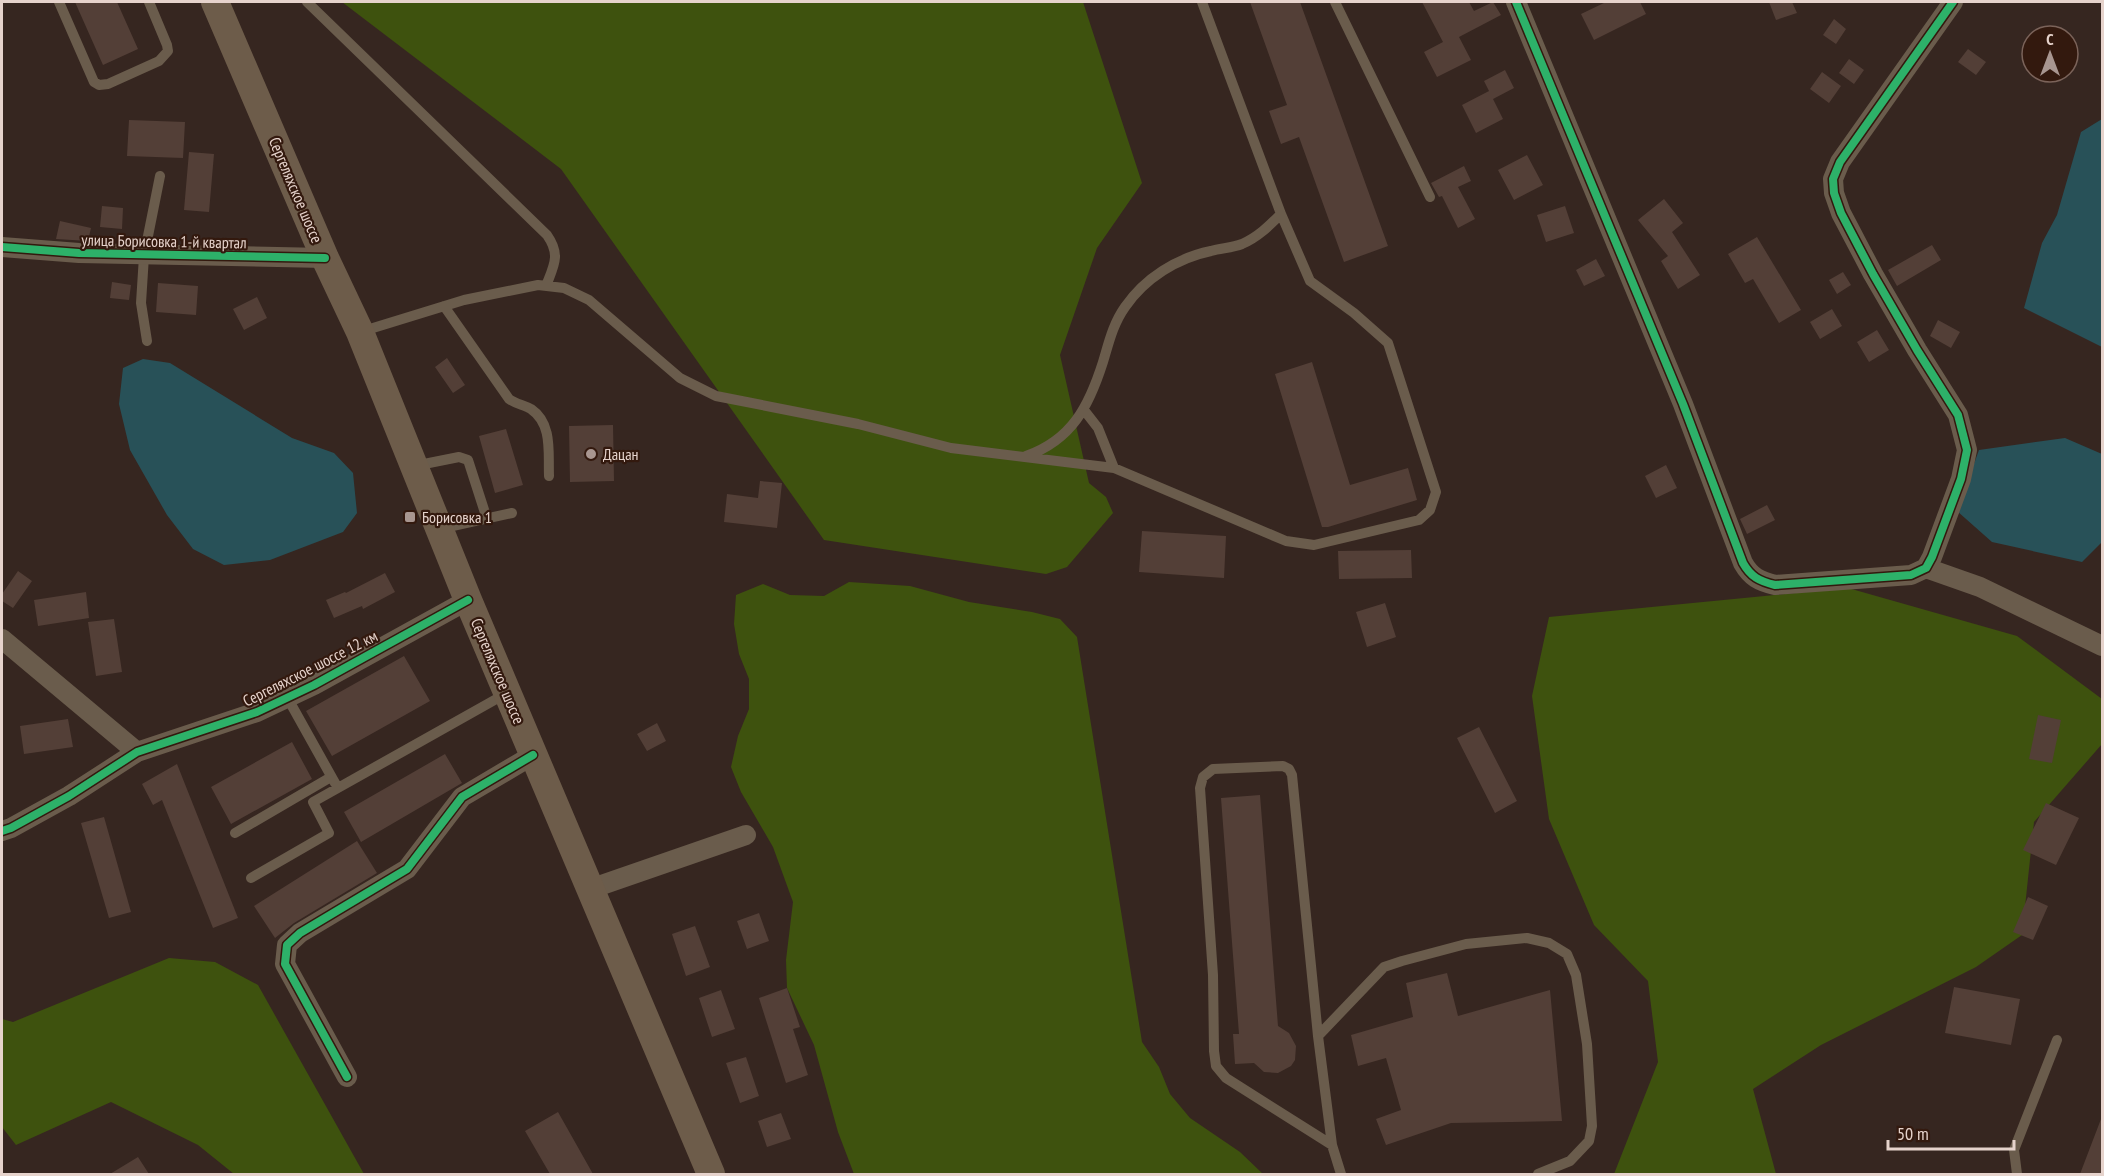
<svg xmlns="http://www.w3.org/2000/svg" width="2104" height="1176" font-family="'PT Sans Narrow',sans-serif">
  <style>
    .forest { fill: #3e520e }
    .water { fill: #285158 }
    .building { fill: #533f37 }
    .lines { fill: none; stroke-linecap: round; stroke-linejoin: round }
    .service { stroke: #6a5c4c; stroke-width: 10 }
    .minor { stroke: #6a5c4c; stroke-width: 20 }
    .secondary { stroke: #6d5c4a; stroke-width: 28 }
    .cycleway-casing { stroke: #33190e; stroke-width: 11 }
    .cycleway { stroke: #2db169; stroke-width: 8 }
    .poi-dot { fill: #a89690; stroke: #33190e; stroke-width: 2 }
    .labels { text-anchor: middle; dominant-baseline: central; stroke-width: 4.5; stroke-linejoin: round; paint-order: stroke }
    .street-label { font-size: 16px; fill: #e6d3cc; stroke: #33190e }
    .poi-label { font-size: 16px; fill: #e6d3cc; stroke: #33190e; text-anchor: start }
  </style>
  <rect width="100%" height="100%" fill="#362620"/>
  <path class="forest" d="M342,2H1083L1142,183L1097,248L1060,355L1089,483L1106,497L1113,513L1067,567L1046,574L824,540L561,169Z
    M849,582L910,586L969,602L1032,612L1060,619L1077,637L1142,1042L1159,1067L1170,1094L1190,1118L1240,1152L1263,1174H854L838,1132L814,1045L787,988L786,960L793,902L773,847L741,792L731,767L738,736L749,709V679L739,654L734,624L736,595L763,584L790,595L824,596Z
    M1848,588L2017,636L2102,699V744L2034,822L2022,935L1976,967L1821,1045L1753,1089L1776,1174H1614L1658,1062L1648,981L1594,925L1549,819L1532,696L1549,617Z
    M169,958L215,962L258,985L364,1174H234L198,1145L111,1102L16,1145L2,1127V1019L13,1022Z"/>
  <path class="water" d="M2102,119V347L2024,308L2042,243L2057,215L2081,132Z
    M143,359L170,363L292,438L334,453L353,473L357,513L343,532L270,560L224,565L193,549L167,515L130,450L119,404L123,368Z
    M2065,438L2102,454V542L2082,562L1992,542L1957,511L1979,450Z"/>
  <path class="building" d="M75,2H117L138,49L103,65Z
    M1250,2H1300L1388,246L1344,262L1299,137L1281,144L1269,111L1287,105Z
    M1422,2H1469L1474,11L1493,2L1501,15L1459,37L1471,60L1437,77L1424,52L1443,42Z
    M1606,2H1640L1646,14L1594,40L1581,14Z
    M1769,2H1792L1797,13L1776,20Z
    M1834,19L1846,29L1836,44L1823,35Z
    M1968,49L1986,62L1976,75L1958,62Z
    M1849,59L1864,70L1854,84L1839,73Z
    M1505,70L1514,88L1493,99L1484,81Z
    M1822,72L1841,86L1829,103L1810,89Z
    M1489,91L1503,119L1476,133L1462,105Z
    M129,120L185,122L183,158L127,156Z
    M189,152L214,154L209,212L184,210Z
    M1527,155L1543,185L1514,200L1498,170Z
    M1464,166L1471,181L1458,187L1475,219L1458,228L1442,196L1439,197L1431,183Z
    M1664,199L1683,223L1672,232L1700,275L1678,289L1661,261L1668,256L1638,220Z
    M102,206L123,208L122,229L100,227Z
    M1565,206L1574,233L1546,242L1537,215Z
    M60,221L91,228L88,241L56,239Z
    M1757,237L1801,310L1779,323L1753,279L1745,283L1728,254Z
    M1932,245L1941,260L1897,286L1888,270Z
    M1596,259L1605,276L1584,286L1576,270Z
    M1843,272L1851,285L1837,294L1829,280Z
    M112,282L131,285L129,300L110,298Z
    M158,283L198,286L196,315L156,312Z
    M257,297L267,318L244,330L233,309Z
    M1832,309L1842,326L1820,339L1810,322Z
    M1938,320L1960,332L1951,348L1930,336Z
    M1877,330L1889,350L1869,362L1857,342Z
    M447,358L465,385L453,393L435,367Z
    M1312,362L1350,485L1408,468L1417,500L1328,527H1322L1275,374Z
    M613,425L614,481L570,482L569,426Z
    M506,429L523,485L495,493L479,436Z
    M1666,465L1677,488L1656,498L1645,476Z
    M760,481L782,483L777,528L724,522L727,494L758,498Z
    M1767,505L1775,520L1747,534L1740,519Z
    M1142,531L1226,536L1224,578L1139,572Z
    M1411,550L1412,578L1339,579L1338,551Z
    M18,571L32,581L13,608L2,601V594Z
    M385,573L395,592L363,609L362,606L334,618L326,600L345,592L346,593Z
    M86,592L89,618L38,626L34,600Z
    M1385,603L1396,637L1367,647L1356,612Z
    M114,619L122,672L96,676L88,622Z
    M404,656L430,701L332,756L306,711Z
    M2038,715L2061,720L2052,763L2029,759Z
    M68,719L73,747L24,754L20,726Z
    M657,723L666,741L647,751L637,734Z
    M1479,727L1517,801L1495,813L1457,738Z
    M292,742L312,779L231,824L211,787Z
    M445,754L462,783L361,842L344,812Z
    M177,764L238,918L213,928L162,800L153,805L142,784Z
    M1260,795L1278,1026L1289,1033L1296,1046L1295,1060L1291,1066L1278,1073L1264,1072L1254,1063L1235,1064L1233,1034H1239L1221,798Z
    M2046,803L2079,818L2056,865L2023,850Z
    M104,817L131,912L109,918L81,823Z
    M357,841L377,873L294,923L275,938L254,906Z
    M2028,897L2048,906L2033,940L2013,932Z
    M759,913L769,941L747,949L737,921Z
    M695,926L710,967L686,976L672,934Z
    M1447,973L1458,1016L1550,990L1562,1121L1451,1123L1386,1145L1376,1119L1401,1110L1386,1058L1358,1066L1351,1035L1413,1017L1406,983Z
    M1954,987L2020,999L2011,1045L1945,1033Z
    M787,988L800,1027L793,1029L808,1075L786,1083L759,998Z
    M721,990L735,1029L712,1037L699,998Z
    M746,1057L759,1096L740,1103L726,1063Z
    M558,1112L593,1174H550L525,1131Z
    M781,1113L791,1139L767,1147L758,1121Z
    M2101,1119L2103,1174H2080Z
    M138,1157L149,1174H110Z"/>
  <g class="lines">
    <path class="service" d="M59,2L94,82L99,85L108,84L159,61L168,51L167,45L149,2
      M307,2L547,235C561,255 554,265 546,286
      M1335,2L1430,197
      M444,306L509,399C516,404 524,405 531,409C553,424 548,453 549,476
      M360,332L464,300L538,285L564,288L589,300L680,378L716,396L858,424L951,448L1114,468L1286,541L1314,545L1419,520L1430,510L1436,492L1388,343L1354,313L1310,281L1281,214L1202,2
      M147,341L141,303L144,256L160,176
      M1084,410L1098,428L1114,468
      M1026,456C1072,440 1089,406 1103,362C1109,342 1113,324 1125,307C1145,278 1177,258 1211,251C1221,248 1232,248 1242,244C1258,237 1269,226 1281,214
      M414,466L459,457L468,460L487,519
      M439,529L512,513
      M287,697L335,783
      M235,833L331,777
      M251,878L329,833L313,802L507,693
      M1318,1036L1384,967L1402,961L1466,944L1527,938L1549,943L1567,954L1576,975L1587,1044L1592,1126L1589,1141L1570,1161L1538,1174
      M1332,1145L1226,1078L1216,1066L1214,1051L1213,975L1200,788L1203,777L1213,769L1283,766L1289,769L1292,775L1318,1036L1332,1145L1341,1174
      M2017,1174L2014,1150L2057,1040"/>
    <path class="minor" d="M1516,2L1683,404L1743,563C1751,577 1759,581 1775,585L1911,575L1926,568L1932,557L1961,479L1967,450L1958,415L1917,350L1873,274L1841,213L1834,193L1833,179L1840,162L1953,2
      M2,247L79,253L325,258
      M1926,568L1980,587L2102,646
      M2,639L137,752
      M2,831L11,828L69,796L137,752L257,712L314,685L468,600
      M590,889L746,835
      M347,1077L285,964L287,945L300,933L407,869L462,797L533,755"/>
    <path class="secondary" d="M215,2L325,258L360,332L468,600L711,1174"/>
    <defs>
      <path id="cycleway" d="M1516,2L1683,404L1743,563C1751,577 1759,581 1775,585L1911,575L1926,568L1932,557L1961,479L1967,450L1958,415L1917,350L1873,274L1841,213L1834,193L1833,179L1840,162L1953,2
        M2,247L79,253L325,258
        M2,831L11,828L69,796L137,752L257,712L314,685L468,600
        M347,1077L285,964L287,945L300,933L407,869L462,797L533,755"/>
    </defs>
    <use href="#cycleway" class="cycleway-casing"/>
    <use href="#cycleway" class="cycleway"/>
  </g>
  <g class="poi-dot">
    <circle cx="591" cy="454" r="6"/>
    <rect x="404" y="511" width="12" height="12" rx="3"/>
  </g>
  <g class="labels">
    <g class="street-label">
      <text transform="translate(296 190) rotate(67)">Сергеляхское шоссе</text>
      <text transform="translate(164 241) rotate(1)">улица Борисовка 1-й квартал</text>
      <text transform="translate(310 668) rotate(-27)">Сергеляхское шоссе 12 км</text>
      <text transform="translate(498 671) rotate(67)">Сергеляхское шоссе</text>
    </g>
    <g class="poi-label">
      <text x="603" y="454">Дацан</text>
      <text x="422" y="517">Борисовка 1</text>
    </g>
  </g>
  <rect width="2104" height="1176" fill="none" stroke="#e6d3cc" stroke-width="6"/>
  <g transform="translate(2050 54)"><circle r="28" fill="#33190e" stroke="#7b635a" stroke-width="1.5"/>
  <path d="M0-4.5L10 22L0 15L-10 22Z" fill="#a89690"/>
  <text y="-9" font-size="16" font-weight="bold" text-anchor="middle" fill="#e6d3cc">С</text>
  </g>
  <path d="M1888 1140v9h126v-9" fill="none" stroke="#e6d3cc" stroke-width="3"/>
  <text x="1897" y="1140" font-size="18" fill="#e6d3cc" stroke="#33190e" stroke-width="4.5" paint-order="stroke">50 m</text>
</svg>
